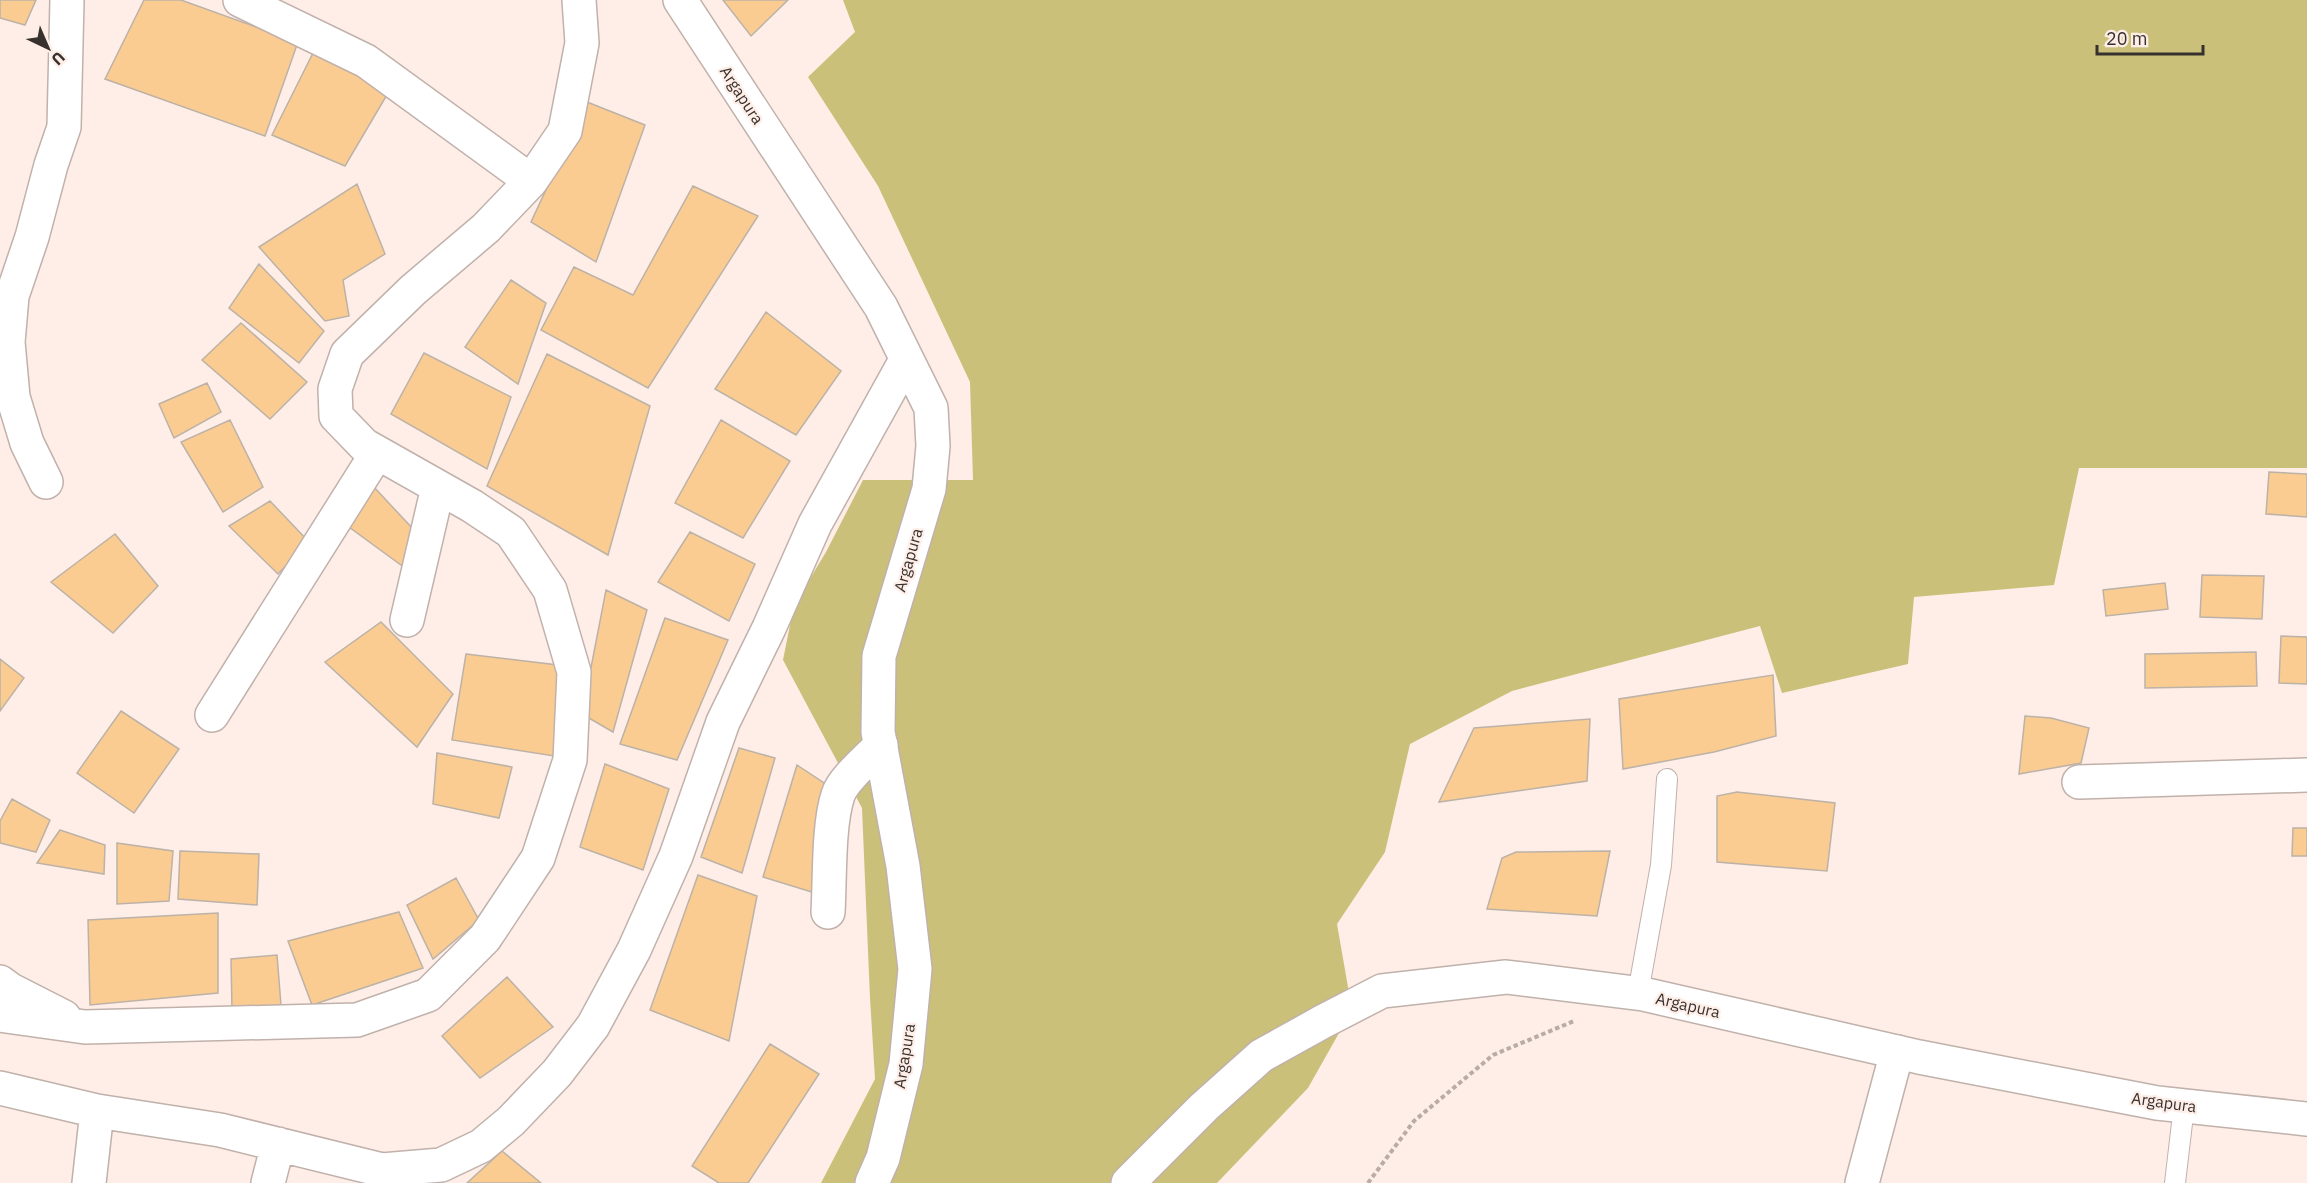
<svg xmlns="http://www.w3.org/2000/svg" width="2307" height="1183" font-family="'IBM Plex Sans',sans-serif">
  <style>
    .forest { fill: #cac079 }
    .building { fill: #fbcc91; stroke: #bcb2a7; stroke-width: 1.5 }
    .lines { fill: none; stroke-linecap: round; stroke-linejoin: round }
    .lane-casing { stroke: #c0b1ab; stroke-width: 22 }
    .street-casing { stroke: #c0b1ab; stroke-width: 36 }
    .highway-casing { stroke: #c0b1ab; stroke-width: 36 }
    .path { stroke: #b9aca7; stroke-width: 4; stroke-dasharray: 4.5 3; stroke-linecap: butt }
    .lane { stroke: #fff; stroke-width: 20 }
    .street { stroke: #fff; stroke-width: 33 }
    .highway { stroke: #fff; stroke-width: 33 }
    .labels { text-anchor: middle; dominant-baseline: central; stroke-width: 4.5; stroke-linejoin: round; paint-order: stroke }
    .street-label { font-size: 16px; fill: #37312e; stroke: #feeee7 }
  </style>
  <rect width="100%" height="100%" fill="#feeee7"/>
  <path class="forest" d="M843,0H2307V468H2079L2054,585L1914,597L1908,664L1782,693L1760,626L1512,691L1410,744L1385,852L1337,924L1352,1010L1308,1088L1217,1183H821L875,1079L870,998L862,808L783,660L794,605L826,552L863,480H973L970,382L878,186L808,77L855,32Z"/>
  <path class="building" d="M0,0H36L25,25L0,18Z
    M144,0H181L298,42L265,136L105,79Z
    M723,0H788L751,36Z
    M314,51L391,88L345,166L272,135Z
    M587,102L645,125L596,262L531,222Z
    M357,184L385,254L343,280L349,316L325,321L259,247Z
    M693,186L758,216L648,388L541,330L574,267L633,295Z
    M259,264L324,331L299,363L229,308Z
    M511,280L546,303L518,384L465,347Z
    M766,312L841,371L796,435L715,389Z
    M241,323L307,382L270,419L202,360Z
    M424,353L511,397L487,469L391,414Z
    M547,354L650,406L608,555L487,486Z
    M207,383L221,412L174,438L159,404Z
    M230,420L263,487L223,512L181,442Z
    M721,420L790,461L743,538L675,503Z
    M2269,472L2307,474V517L2266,514Z
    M372,485L414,530L405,568L349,527Z
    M270,501L309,542L278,574L229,526Z
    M690,532L755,564L729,621L658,582Z
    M115,534L158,586L113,633L51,582Z
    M2202,575L2264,576L2262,619L2200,617Z
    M2165,583L2168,609L2106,616L2103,590Z
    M606,590L647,610L613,732L582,714Z
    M665,618L728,640L677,760L620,744Z
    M381,622L453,694L417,747L325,662Z
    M2281,636L2307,637V684L2279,683Z
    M2256,652L2257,686L2145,688V654Z
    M466,654L558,665L554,756L452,740Z
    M0,659L24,678L0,711Z
    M1773,675L1776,736L1714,752L1623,769L1619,699Z
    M121,711L179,749L134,813L77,773Z
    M2025,716L2051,718L2089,728L2081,763L2019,774Z
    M1590,719L1587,781L1439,802L1474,728Z
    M739,748L775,758L742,873L701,857Z
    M437,753L512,767L499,818L433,804Z
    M605,764L669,789L643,870L580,847Z
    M797,765L824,783L815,893L763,877Z
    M1737,792L1835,803L1827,871L1717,862V796Z
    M12,799L50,820L36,852L0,843V821Z
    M2293,828H2307V856H2292Z
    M60,830L105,845L104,874L37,863Z
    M117,843L173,851L169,901L117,904Z
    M180,851L259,854L257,905L178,899Z
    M1610,851L1597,916L1487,909L1502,858L1516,852Z
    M698,875L757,896L729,1041L650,1010Z
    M456,878L479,920L433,959L407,905Z
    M399,912L423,968L312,1005L288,941Z
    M218,913V993L90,1005L88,920Z
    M277,955L281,1005L232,1011L231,959Z
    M507,977L553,1027L480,1078L442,1036Z
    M770,1044L819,1074L748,1183H719L692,1166Z
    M502,1151L541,1183H467Z"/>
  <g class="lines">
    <defs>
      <path id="lane" d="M1638,993L1661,865L1667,779
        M2175,1183L2184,1106"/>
      <path id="street" d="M240,0L366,61L531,181
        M46,482L27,443L13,397L8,342L12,296L32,237L51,165L64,127L67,0
        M407,620L438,487
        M212,715L377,453
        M2079,782L2307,775
        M828,912C830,879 828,825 838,795C843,779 869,758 881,745
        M0,982L11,990L64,1017
        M0,1015L85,1027L357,1020L428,995L485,938L538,858L570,760L574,672L550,590L511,532L472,506L364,445L336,416L335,389L347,354L413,290L486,228L531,181L565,131L582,43L579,0
        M0,1088L97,1111L220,1130L382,1170L441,1165L481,1146L511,1121L557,1073L593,1026L634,950L676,856L723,722L769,628L815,524L906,360
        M89,1183L97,1111
        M268,1183L278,1144
        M1862,1183L1897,1052"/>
      <path id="highway" d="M680,0L881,307L931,408L933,446L929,489L879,656L878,732L903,866L915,969L906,1064L883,1158L872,1183
        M1128,1183L1204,1107L1261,1056L1322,1022L1382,991L1506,977L1643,994L1919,1057L2157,1103L2307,1119"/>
    </defs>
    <use href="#lane" class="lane-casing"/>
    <use href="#street" class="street-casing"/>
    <use href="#highway" class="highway-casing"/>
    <path class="path" d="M1368,1183L1414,1121L1493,1055L1574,1021"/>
    <use href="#lane" class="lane"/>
    <use href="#street" class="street"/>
    <use href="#highway" class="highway"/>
  </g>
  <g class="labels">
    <g class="street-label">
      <text transform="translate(742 95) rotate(57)">Argapura</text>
      <text transform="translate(908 560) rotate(-74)">Argapura</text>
      <text transform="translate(1688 1005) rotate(13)">Argapura</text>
      <text transform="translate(904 1056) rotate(-81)">Argapura</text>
      <text transform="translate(2164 1102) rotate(8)">Argapura</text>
    </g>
  </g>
  <g transform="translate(48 48) rotate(136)" stroke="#feeee7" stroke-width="4.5" paint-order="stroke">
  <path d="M0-4.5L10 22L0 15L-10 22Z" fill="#37312e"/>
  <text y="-9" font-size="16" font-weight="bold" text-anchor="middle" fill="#37312e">U</text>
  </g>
  <path d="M2097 45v9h106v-9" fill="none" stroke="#37312e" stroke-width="3"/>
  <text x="2106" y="45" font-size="18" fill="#37312e" stroke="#feeee7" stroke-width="4.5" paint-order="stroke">20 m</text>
</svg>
